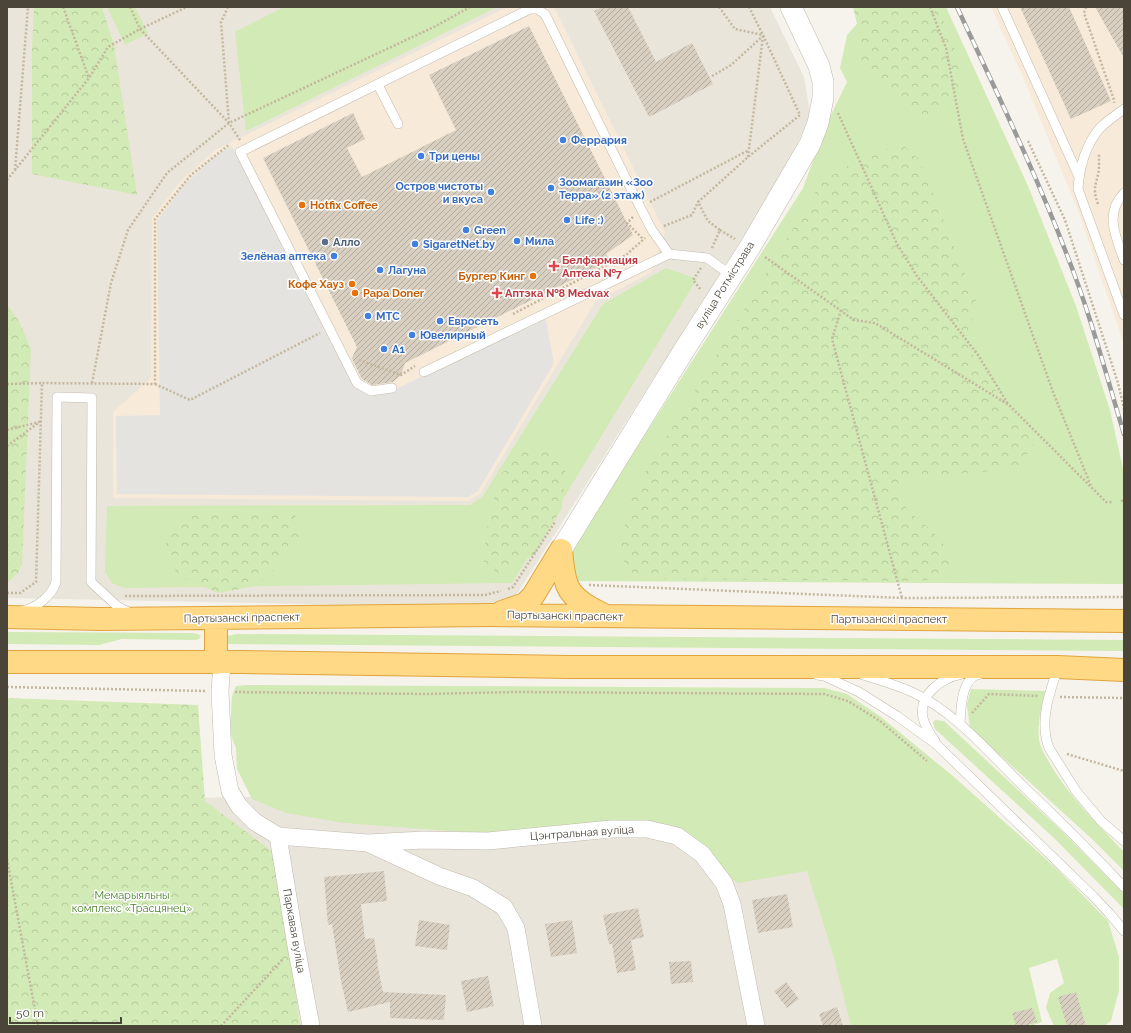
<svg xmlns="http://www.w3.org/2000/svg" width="1131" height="1033" font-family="Raleway,sans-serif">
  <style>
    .residential { fill: #eae5da }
    .commercial { fill: #f7ead8 }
    .grass { fill: #d2eab5 }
    .forest { fill: url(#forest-crowns) }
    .parking { fill: #e5e3e0 }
    .building { fill: url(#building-hatch) }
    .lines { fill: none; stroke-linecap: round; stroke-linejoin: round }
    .service-casing { stroke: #c2bbae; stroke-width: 10 }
    .minor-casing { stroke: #c2bbae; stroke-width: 18 }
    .tertiary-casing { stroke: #c2bbae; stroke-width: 22 }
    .trunk-casing { stroke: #e0a43c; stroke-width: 24 }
    .path { stroke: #c4b79f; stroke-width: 2.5; stroke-dasharray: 2 2; stroke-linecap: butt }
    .service { stroke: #fff; stroke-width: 9 }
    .minor { stroke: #fff; stroke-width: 17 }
    .tertiary { stroke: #fff; stroke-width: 21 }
    .trunk { stroke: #ffd985; stroke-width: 22 }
    .rail-casing { stroke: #9a9a9a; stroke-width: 4.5 }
    .rail { stroke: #fff; stroke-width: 3; stroke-dasharray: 9; stroke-linecap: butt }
    .shop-dot { fill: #3f7fe0; stroke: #fff; stroke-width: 1.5 }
    .food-dot { fill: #e8710a; stroke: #fff; stroke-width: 1.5 }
    .service-dot { fill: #5c6f8a; stroke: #fff; stroke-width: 1.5 }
    .health-dot { fill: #e0444e; stroke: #fff; stroke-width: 1.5 }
    .labels { text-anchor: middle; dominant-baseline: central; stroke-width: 3; stroke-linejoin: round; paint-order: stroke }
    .shop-label { font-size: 11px; font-weight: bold; fill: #366cbe; stroke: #fff; text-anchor: start }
    .food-label { font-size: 11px; font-weight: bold; fill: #c56008; stroke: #fff; text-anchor: start }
    .service-label { font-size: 11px; font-weight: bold; fill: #4e5e75; stroke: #fff; text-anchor: start }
    .health-label { font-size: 11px; font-weight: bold; fill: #be3a42; stroke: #fff; text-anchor: start }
    .street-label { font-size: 11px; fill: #4b4439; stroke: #fff }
    .park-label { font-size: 11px; fill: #4a7f2a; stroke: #fff }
  </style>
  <defs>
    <pattern id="forest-crowns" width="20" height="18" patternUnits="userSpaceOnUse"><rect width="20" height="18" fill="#d2eab5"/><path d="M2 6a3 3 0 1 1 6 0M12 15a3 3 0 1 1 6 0" fill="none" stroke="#b6ca9c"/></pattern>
    <pattern id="building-hatch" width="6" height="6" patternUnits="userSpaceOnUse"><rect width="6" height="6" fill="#d8cfc1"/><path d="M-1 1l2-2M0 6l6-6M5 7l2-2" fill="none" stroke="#b1aa9e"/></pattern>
  </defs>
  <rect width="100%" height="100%" fill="#f6f3ec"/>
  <path class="residential" d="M7,7H770L804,77L810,113L790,163L508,608L7,598Z
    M758,791L840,904L872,1026H7V800Z"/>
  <path class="commercial" d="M507,7H554L665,232L652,272L595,302L480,494L468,501L113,498V412L151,378L152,218L181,181L215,150Z
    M991,7H1124V344L1077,208L1022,75Z"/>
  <path class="grass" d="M107,7H135L148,33L125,45Z
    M284,7H497L246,131L235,32Z
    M872,7H946L1028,186L1076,306L1110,410L1124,473V584L572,581L568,567L573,547L803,188L827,123L847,82L840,68L847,35Z
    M666,268L697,279L512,583L124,588L112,583L105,572L107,506L470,505L483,496L603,304Z
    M7,632L192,633L198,634L201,636L199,639L194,640L122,639L99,645L7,644Z
    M237,634L1124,640V651L225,644L226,636Z
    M247,685L824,688L847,694L881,717L954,777L1056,868L1108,921L1119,957V990L1111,1021L1104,1026H1054L1046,1008L1050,993L1064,983L1057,959L1029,968L1042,1022L1029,1026H851L834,958L807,871L739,883C719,874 710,848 692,836C687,832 680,830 674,828L490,834L344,823L286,813L252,799L237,769L236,748L230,733L232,696L236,686Z
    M971,689L1045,691C1042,706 1037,723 1039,739C1040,747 1045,755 1049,762C1068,796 1097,823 1124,852V871L1092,839L970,728L967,704Z
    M935,720L944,721L1064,833L1124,894V909L1054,838L935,729L933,723Z"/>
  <path class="forest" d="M34,7H102L114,45L137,195L32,174V49Z
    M853,7H935L942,17L958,56L960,94L932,121L881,86L862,67L858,28Z
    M904,146L919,159L978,305L966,336L978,369L1036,439L1019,469L912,477L899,488V500L911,513L930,529L947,548L950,560L949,570L936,579L916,581L658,579L633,573L618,554L632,494L822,181L873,152Z
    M7,304L20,323L31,349L22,564L18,573L7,583Z
    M527,449L544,450L566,464L562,508L535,554L500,575L483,561L489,515L502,473Z
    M239,510L295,515L301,541L290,555L256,586L218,593L177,575L166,543L183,517Z
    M7,698L198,705L205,801L277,855L300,1026H7Z"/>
  <path class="parking" d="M232,146L342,359L353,386L368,394L396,389L545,316L554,363L478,491L468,497L117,494L116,416L160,415L157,221L184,185L216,155Z"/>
  <path class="building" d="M602,7H628L656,62L692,43L713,84L649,117L594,11Z
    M1020,7H1069L1111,101L1071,119Z
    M1095,7H1124V58Z
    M529,26L633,235L606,254L610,261L405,363L401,375L393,382L372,385L362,379L353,361L352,358L357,347L263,158L353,113L365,139L347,148L362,177L456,130L429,75Z
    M384,871L387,901L361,904L365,939L374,938L378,963H377L383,992L446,995L444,1020L390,1018V1002L348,1012L341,981L332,924L328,925L324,877Z
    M787,894L793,927L758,933L752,900Z
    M638,908L644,937L631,940L636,970L617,973L612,944H609L603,915Z
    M419,920L450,925L447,950L415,946Z
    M572,920L577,953L551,957L545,924Z
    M691,961L693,982L671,984L669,962Z
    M488,976L494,1006L467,1012L461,981Z
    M786,982L799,999L787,1008L774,991Z
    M1076,992L1086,1026H1067L1058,997Z
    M837,1007L843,1026H823L819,1014Z
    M1032,1008L1037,1022L1024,1026H1016L1012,1013Z"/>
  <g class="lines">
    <defs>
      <path id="service" d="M1002,7L1079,177
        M378,85L398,124
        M1124,109C1116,115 1107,121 1100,128C1086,144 1079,168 1078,189L1124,315
        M1124,193C1104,214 1116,237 1124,260
        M424,372L669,254L707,258L731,275
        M392,388L371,391L357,383L240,152L530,9H537L545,14L640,207L652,230L669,254
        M22,611C36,608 52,596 56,582L57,397L92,398L91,582L117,606L130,613
        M1058,668C1049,694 1039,721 1049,748L1076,791L1101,821L1124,841
        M817,675L824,676L859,692L897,716L936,744L1093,896L1109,913L1124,931
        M863,675C880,680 896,685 912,692C956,712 991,755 1025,788C1059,820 1092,853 1124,887
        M960,724C961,709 961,685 974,676C977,675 981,674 983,673
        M935,741C930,734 925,727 923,718C918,695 941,678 962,674"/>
      <path id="minor" d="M222,663L220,691L223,755L230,791L239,806L255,822L278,836L368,843L423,840L488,841L611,829H647L677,836L702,854L724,883L732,904L756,1026
        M278,836L296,946L311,1026
        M370,844L439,876L473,888L504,907L516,928L533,1026"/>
      <path id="tertiary" d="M561,550L686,347L750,247L810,144L818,123L823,98V82L819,66L791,7"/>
      <path id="trunk" d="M561,550C562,561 563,574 567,585C573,600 592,609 606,616
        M502,612L525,604L533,596L561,550
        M7,617L101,619L492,615L1124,621
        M216,619V663
        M7,662H242L569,667H1058L1124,670"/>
    </defs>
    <use href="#service" class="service-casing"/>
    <use href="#minor" class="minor-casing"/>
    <use href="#tertiary" class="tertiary-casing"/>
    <use href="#trunk" class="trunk-casing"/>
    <path class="path" d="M63,7L89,78
      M130,7L140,29L229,123L240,140
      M228,7L221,22L229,123
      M719,7L735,29L763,35
      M930,7L946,48L963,139L1053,392L1091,486
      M1086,7L1084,13L1114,100V103
      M712,76L731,65L763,36
      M838,113L897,244L917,276L978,355L1008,404
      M1028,141L1065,220L1118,383L1124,409
      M748,157L763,36
      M15,170L28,7
      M7,180L89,78L108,47L140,29L187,7
      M650,202L749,150
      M1098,204C1091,186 1098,183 1099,167C1099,163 1099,158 1099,154
      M633,217L627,223L643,239
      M664,226L692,215L698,202
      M720,230L735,239
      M712,248L720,230L708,221L698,202L748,157L800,115L763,35L749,7
      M765,257L854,320L875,323L1009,405L1106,502H1113
      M701,268L693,280L701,290
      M841,310L832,339L902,598
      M513,314L626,255L645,238
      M359,360L401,375L415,366
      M92,383L111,283L128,230L167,173L229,123L436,26L470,7
      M7,384L42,383
      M155,384L190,400L320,333
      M7,430L39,422
      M7,446L41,421
      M1121,501L1124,500
      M589,585L902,598L1124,597
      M508,589L513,587L555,522
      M7,593H20L36,582L42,383L155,384V219L191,175L230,144
      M125,596L485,595L501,591
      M7,687L206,691
      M235,692L426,694L515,692L824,694L848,701L880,721L927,761
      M1060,697L1124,698
      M972,713L989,694L1039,696
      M1067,754L1124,771
      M7,859L38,1026
      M221,1026L283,959"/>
    <use href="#service" class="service"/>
    <use href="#minor" class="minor"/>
    <use href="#tertiary" class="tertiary"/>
    <use href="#trunk" class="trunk"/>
    <defs>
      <path id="rail" d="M957,7C995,89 1035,171 1067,255C1090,313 1106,374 1124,434"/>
    </defs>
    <use href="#rail" class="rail-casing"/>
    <use href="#rail" class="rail"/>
  </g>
  <g class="shop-dot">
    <circle cx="563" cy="140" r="4"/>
    <circle cx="421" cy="156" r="4"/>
    <circle cx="551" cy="188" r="4"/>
    <circle cx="491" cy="192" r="4"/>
    <circle cx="567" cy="220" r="4"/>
    <circle cx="466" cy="230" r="4"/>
    <circle cx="517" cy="241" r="4"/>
    <circle cx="415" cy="244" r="4"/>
    <circle cx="334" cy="256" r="4"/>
    <circle cx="380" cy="270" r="4"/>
    <circle cx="368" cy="316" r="4"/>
    <circle cx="440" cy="321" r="4"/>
    <circle cx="412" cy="335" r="4"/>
    <circle cx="384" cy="349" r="4"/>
  </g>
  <g class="food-dot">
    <circle cx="302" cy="205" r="4"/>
    <circle cx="533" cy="276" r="4"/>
    <circle cx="352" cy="284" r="4"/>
    <circle cx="355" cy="293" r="4"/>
  </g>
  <circle class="service-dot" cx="325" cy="242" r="4"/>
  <g class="health-dot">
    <path d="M552 260h4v4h4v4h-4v4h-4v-4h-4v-4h4z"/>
    <path d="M495 287h4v4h4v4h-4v4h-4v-4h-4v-4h4z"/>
  </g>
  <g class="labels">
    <g class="shop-label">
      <text x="571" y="140">Феррария</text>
      <text x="429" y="156">Три цены</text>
      <text x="559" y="182">Зоомагазин «Зоо<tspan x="559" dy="13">Терра» (2 этаж)</tspan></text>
      <text x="483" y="186" text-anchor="end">Остров чистоты<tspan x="483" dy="13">и вкуса</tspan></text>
      <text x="575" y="220">Life :)</text>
      <text x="474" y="230">Green</text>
      <text x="525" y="241">Мила</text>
      <text x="423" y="244">SigaretNet.by</text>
      <text x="326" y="256" text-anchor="end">Зелёная аптека</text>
      <text x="388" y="270">Лагуна</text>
      <text x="376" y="316">МТС</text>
      <text x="448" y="321">Евросеть</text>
      <text x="420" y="335">Ювелирный</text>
      <text x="392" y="349">A1</text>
    </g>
    <g class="food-label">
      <text x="310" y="205">Hotfix Coffee</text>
      <text x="525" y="276" text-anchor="end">Бургер Кинг</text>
      <text x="344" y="284" text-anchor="end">Кофе Хауз</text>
      <text x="363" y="293">Papa Doner</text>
    </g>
    <g class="service-label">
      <text x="333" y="242">Алло</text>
    </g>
    <g class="health-label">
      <text x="562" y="260">Белфармация<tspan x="562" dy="13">Аптека №7</tspan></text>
      <text x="505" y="293">Аптэка №8 Medvax</text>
    </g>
    <g class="street-label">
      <text transform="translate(725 285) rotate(-58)">вуліца Ротмістрава</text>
      <text transform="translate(565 616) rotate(1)">Партызанскі праспект</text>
      <text transform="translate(242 618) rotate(-1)">Партызанскі праспект</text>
      <text x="889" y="619">Партызанскі праспект</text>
      <text transform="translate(582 833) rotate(-4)">Цэнтральная вуліца</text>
      <text transform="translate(294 931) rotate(80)">Паркавая вуліца</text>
    </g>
    <g class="park-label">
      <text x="132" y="895">Мемарыяльны<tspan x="132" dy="13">комплекс «Трасцянец»</tspan></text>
    </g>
  </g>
  <rect width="1131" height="1033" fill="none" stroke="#4b4439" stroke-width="16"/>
  <path d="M10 1017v6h111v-6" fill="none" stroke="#4b4439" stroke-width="2"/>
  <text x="16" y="1017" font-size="12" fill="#4b4439" stroke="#ffffff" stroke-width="3" paint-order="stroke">50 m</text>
</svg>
